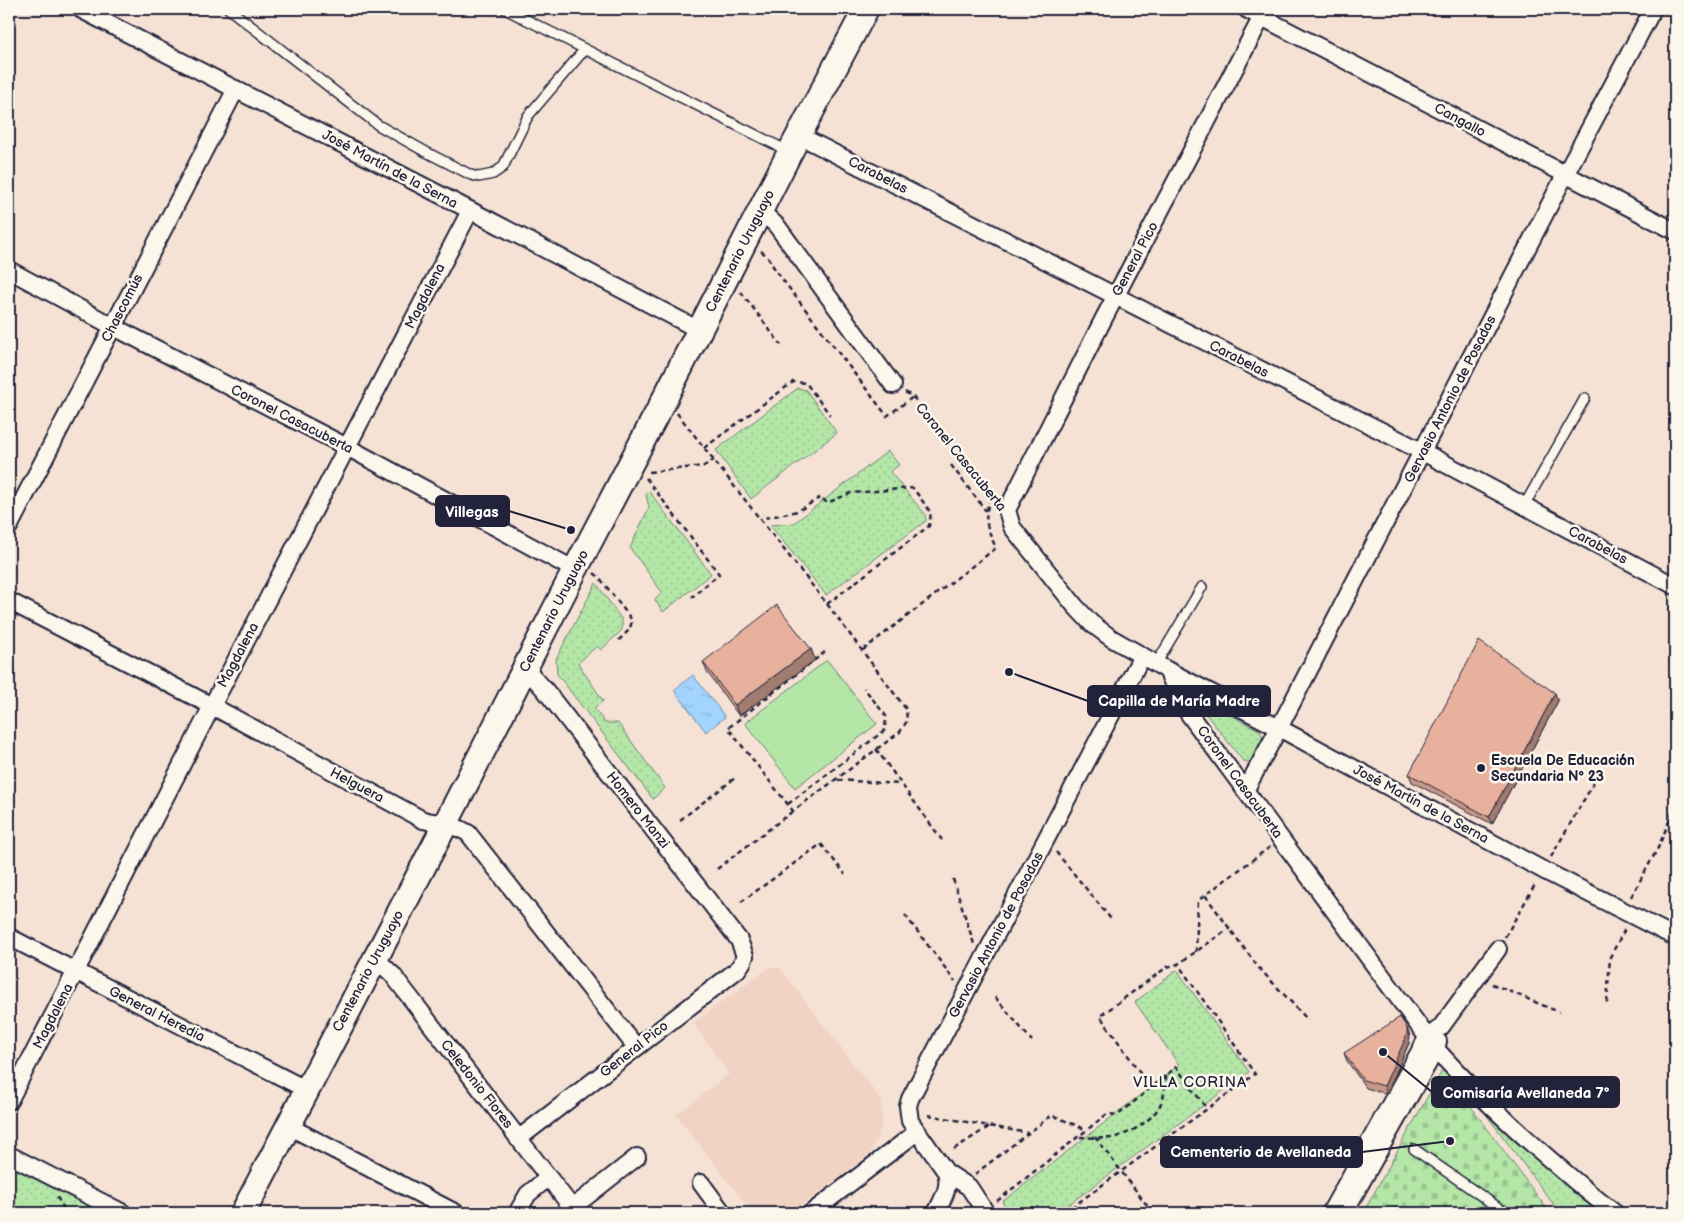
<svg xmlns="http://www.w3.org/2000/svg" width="1684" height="1222" font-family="'Balsamiq Sans',sans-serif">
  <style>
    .built { fill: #f1d3c4 }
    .green { fill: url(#green-dots); stroke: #6a8471 }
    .cemetery { fill: url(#cemetery-stones); stroke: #6a8471 }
    .pitch { fill: #b3e6a7; stroke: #6a8471 }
    .water { fill: url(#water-ripples); stroke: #6f8db1 }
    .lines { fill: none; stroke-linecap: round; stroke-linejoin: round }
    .lane-casing { stroke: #22223b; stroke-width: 12 }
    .street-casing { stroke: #22223b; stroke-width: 20 }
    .secondary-casing { stroke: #22223b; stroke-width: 28 }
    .path { stroke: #22223b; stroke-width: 2.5; stroke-dasharray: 5 4; stroke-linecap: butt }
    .lane { stroke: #fbf7ec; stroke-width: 9 }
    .street { stroke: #fbf7ec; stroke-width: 16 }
    .secondary { stroke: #fbf7ec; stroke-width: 24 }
    .wall { fill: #c89888; stroke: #22223b }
    .shaded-wall { fill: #a27c6f; stroke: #22223b }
    .building { fill: #e8b19e; stroke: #22223b }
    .poi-dot { fill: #22223b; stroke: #fbf7ec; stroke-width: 2 }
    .labels { text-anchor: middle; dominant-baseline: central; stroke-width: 5; stroke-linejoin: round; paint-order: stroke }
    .street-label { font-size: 14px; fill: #22223b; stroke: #fbf7ec }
    .poi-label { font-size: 14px; font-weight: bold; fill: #22223b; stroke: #fbf7ec; text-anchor: start }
    .neighbourhood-label { font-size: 15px; letter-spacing: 1px; fill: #22223b; stroke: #fbf7ec }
    .leader { fill: none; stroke: #22223b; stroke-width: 2 }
    .callout-dot { fill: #22223b; stroke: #fbf7ec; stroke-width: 2 }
    .callout { fill: #22223b; stroke: #22223b; stroke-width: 2 }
    .callout-label { font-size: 15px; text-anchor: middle; font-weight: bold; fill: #fff }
  </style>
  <defs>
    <pattern id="green-dots" width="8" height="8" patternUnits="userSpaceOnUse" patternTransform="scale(1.25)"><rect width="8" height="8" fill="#b3e6a7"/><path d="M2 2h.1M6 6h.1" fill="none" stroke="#9ac591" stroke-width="1.8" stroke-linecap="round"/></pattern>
    <pattern id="cemetery-stones" width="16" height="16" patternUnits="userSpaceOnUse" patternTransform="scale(1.25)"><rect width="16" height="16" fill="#b3e6a7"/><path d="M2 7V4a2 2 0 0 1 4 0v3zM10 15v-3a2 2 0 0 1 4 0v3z" fill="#9ac591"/></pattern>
    <pattern id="water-ripples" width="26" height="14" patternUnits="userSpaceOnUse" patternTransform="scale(1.25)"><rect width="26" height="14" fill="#a2d4ff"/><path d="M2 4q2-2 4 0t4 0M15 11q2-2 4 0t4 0" fill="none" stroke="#8bb6db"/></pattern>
  </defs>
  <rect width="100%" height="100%" fill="#f5e2d5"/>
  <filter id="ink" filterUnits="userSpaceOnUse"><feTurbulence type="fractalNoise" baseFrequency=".02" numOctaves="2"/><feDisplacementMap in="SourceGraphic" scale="10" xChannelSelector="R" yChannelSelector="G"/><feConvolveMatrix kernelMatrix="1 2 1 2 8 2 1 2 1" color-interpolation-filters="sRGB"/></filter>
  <g filter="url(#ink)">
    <path class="built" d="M770,967L780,968L881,1100L882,1125L870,1154L791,1213H753L676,1115L729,1074L693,1023Z"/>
    <path class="green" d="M798,388L806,390L837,433L751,499L716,450Z
      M888,451L899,465L890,472L925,514L926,521L826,595L770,525L794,523Z
      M649,491L711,574L663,612L655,600L662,592L630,548L649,507L646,495Z
      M596,583L622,620V630L601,650L597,646L578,663L603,701L594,708L605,723H618L665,788L653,799L557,674L556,659Z
      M1205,702L1259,730L1263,736L1251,762L1243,761L1201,708Z
      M1177,970L1249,1072L1057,1213H1010L1002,1202L1179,1065L1135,1002Z
      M1473,1097L1601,1213H1560Z
      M9,1166L103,1213H9Z"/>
    <path class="cemetery" d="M1443,1069L1550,1213H1363Z"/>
    <path class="pitch" d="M827,660L877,724L795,788L745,723Z"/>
    <path class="water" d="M693,675L725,717L706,732L674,690Z"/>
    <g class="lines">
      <defs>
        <path id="lane" d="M229,9L378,125L426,152L471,175L479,177L493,174L503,167L528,116L585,49
          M505,9L788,151
          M1524,506L1585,398
          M1156,664L1202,587
          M1414,1149L1506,1213"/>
        <path id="street" d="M80,9L491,221L699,330
          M1246,9L1675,231
          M1266,9L1103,320L1007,510L1012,527L1075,606L1091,623L1111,638L1167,670L1183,706L1436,1049C1468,1085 1502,1117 1538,1149C1563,1171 1588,1193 1615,1213
          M800,136L1423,452L1675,586
          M761,211L777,226L893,385
          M9,270L112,326L347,447L575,570
          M9,527L236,89
          M9,601L212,706L423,820C440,824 453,824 468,833L636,1047
          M1167,670L1279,728L1543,870L1675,937
          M1246,789L1279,728L1565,175L1653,9
          M9,937L307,1090
          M375,958L392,974L576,1213
          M9,1101L212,706L470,211
          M288,1126L456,1213
          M518,1139L737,970L742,963L745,956L739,940L545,690L525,668
          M9,1155L123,1213
          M946,1172L969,1187L986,1213
          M701,1183L723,1213
          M572,1208L637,1157
          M517,1213L528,1194L548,1178
          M811,1213L917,1132
          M936,1213C942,1200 951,1187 946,1172L910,1121L908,1106L910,1099L1142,656
          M1330,1213L1427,1038L1441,1027L1498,949
          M1344,1213L1436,1049L1438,1041"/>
        <path id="secondary" d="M243,1213L446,823L575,570L665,398L790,152L866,9"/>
      </defs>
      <use href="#lane" class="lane-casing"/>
      <use href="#street" class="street-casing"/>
      <use href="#secondary" class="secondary-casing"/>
      <path class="path" d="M761,251L767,256L776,271L887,416L913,397
        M741,292L781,345
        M905,392L913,397L996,497
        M677,413C727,477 777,541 827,604L929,526L931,513L913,488L851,493L827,503L821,497L798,511L760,519
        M704,448L793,382L806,383L830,415
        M951,465L986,511
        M649,472L704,466L714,460
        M646,478L719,574L692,597
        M594,573L599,577L632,620L630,629L619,640
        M863,650L996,548C985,523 983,519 992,492
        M825,652L728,728L793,811L900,732L907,721L906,709L827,604
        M876,749L942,840
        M838,780L900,784
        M788,804L885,730L886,716L864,688
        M680,820L735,778
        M1270,847L1205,895L1258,967L1308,1020
        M1056,852L1111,919
        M1551,857L1596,779
        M717,869L793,811
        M953,879L974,944
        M1631,897L1658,848L1675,807
        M741,902L821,844L845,874
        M905,915L955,981
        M1505,937L1536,883
        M1196,952L1198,901L1205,895
        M1492,984L1559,1012
        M995,997L1032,1041
        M1607,1003L1610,957L1625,929
        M1151,1088L1100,1016L1167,967L1178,964L1230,928
        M928,1115L1028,1133
        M1080,1137C1090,1137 1101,1139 1111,1138C1129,1135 1154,1120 1161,1103C1165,1095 1165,1085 1166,1076
        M1095,1137L1153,1213
        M954,1149L990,1126
        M975,1174L1052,1115L1087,1130
        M57,1197L66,1213
        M997,1201L1107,1114L1118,1115L1176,1067L1207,1109
        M1064,1213L1255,1074L1178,964"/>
      <use href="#lane" class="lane"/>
      <use href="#street" class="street"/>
      <use href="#secondary" class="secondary"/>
    </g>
    <path class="wall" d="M811,649L815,660L739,716L707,672L703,662Z
      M1558,701L1492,824L1412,782L1409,774Z
      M1407,1028L1410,1036L1409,1043L1387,1094L1366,1088L1347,1061L1344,1053Z"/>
    <path class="shaded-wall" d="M811,649L815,660L739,716L735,705Z
      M1555,693L1558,701L1492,824L1489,817Z
      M1407,1028L1410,1036L1409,1043L1387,1094L1384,1086Z"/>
    <path class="building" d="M777,605L811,649L735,705L703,662Z
      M1479,641L1555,693L1489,817L1409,774Z
      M1400,1017L1407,1028V1035L1384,1086L1363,1080L1344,1053Z"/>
  </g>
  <circle class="poi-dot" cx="1481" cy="768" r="5"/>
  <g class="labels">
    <g class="street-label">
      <text transform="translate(1460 120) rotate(28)">Cangallo</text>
      <text transform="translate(390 169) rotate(28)">José Martín de la Serna</text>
      <text transform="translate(878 175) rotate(27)">Carabelas</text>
      <text transform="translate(740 251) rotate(-63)">Centenario Uruguayo</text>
      <text transform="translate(1135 259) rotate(-62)">General Pico</text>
      <text transform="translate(425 296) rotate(-63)">Magdalena</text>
      <text transform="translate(122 308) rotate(-63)">Chascomús</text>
      <text transform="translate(1239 359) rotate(27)">Carabelas</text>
      <text transform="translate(1450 399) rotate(-63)">Gervasio Antonio de Posadas</text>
      <text transform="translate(292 419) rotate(27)">Coronel Casacuberta</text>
      <text transform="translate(961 457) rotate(51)">Coronel Casacuberta</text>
      <text transform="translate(1598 545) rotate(28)">Carabelas</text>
      <text transform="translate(554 611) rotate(-63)">Centenario Uruguayo</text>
      <text transform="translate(238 655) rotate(-62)">Magdalena</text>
      <text transform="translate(1240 782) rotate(54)">Coronel Casacuberta</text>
      <text transform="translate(357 785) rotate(28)">Helguera</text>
      <text transform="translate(1421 804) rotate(28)">José Martín de la Serna</text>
      <text transform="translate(638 810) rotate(52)">Homero Manzi</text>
      <text transform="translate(996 935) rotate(-62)">Gervasio Antonio de Posadas</text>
      <text transform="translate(368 971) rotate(-62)">Centenario Uruguayo</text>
      <text transform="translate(157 1014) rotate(27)">General Heredia</text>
      <text transform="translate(53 1016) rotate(-63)">Magdalena</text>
      <text transform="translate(634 1049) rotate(-38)">General Pico</text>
      <text transform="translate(477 1084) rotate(52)">Celedonio Flores</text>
    </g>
    <g class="poi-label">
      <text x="1491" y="760">Escuela De Educación<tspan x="1491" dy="16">Secundaria Nº 23</tspan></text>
    </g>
    <g class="neighbourhood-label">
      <text x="1190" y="1082">VILLA CORINA</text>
    </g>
  </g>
  <path class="leader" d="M571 530L509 511M1009 672L1088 701M1383 1052L1432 1092M1450 1141L1362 1152"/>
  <g class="callout-dot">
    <circle cx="571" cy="530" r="5"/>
    <circle cx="1009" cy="672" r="5"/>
    <circle cx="1383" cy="1052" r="5"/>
    <circle cx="1450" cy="1141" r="5"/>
  </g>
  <g class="callout">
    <rect x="436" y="496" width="73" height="30" rx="5"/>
    <rect x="1088" y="686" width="182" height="30" rx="5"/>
    <rect x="1432" y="1077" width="187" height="30" rx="5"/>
    <rect x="1161" y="1137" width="201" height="30" rx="5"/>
  </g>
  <g class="callout-label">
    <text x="472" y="517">Villegas</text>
    <text x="1179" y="706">Capilla de María Madre</text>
    <text x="1526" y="1098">Comisaría Avellaneda 7°</text>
    <text x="1261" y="1157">Cementerio de Avellaneda</text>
  </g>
  <rect width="1684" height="1222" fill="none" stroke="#fbf7ec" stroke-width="30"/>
  <rect x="15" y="15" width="1654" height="1192" fill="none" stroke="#22223b" stroke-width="2" filter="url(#ink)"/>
</svg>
